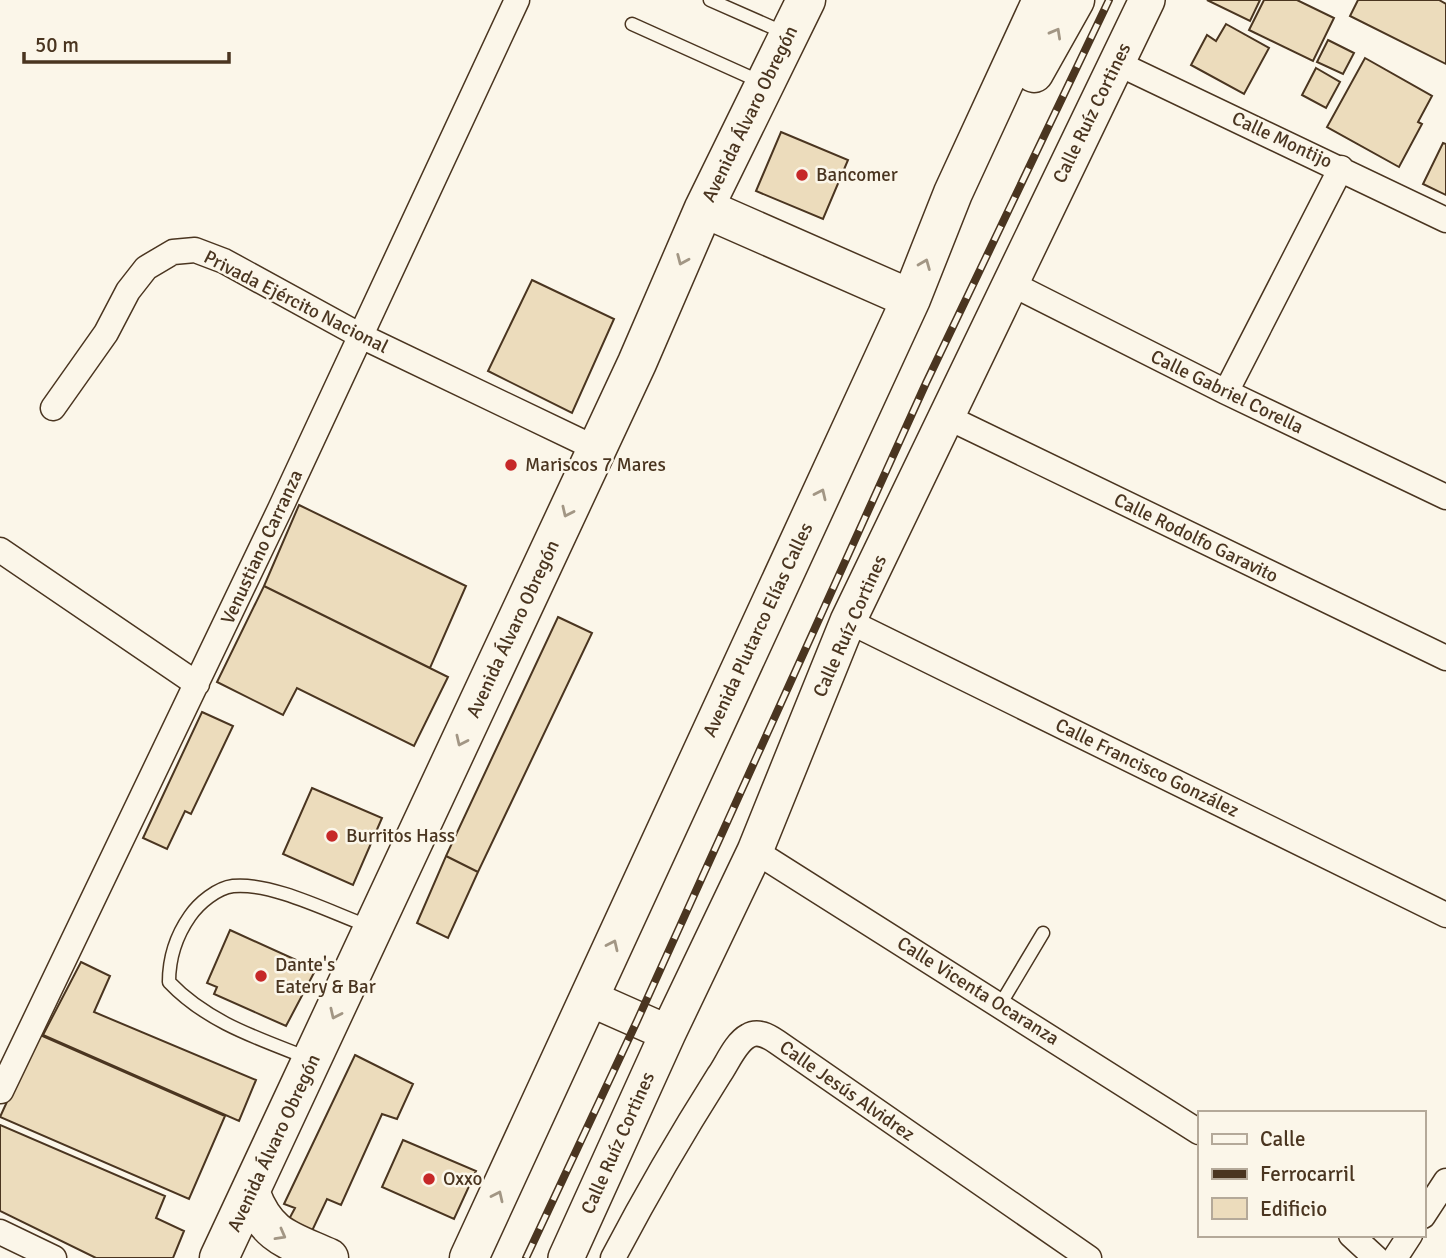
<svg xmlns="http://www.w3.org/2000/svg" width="1446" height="1258" font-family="Signika,sans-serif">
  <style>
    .building { fill: #ecdcbc; stroke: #4a3520; stroke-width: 2 }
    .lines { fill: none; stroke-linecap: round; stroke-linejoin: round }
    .lane-casing { stroke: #4a3520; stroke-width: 15 }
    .street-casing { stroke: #4a3520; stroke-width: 27 }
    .secondary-casing { stroke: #4a3520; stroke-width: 38 }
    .highway-casing { stroke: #4a3520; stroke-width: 41 }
    .lane { stroke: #fbf6e9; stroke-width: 12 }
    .street { stroke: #fbf6e9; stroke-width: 24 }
    .secondary { stroke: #fbf6e9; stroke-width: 35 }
    .highway { stroke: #fbf6e9; stroke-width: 38 }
    .rail-casing { stroke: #4a3520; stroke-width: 8 }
    .rail { stroke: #fbf6e9; stroke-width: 5; stroke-dasharray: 16; stroke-linecap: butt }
    .oneway { stroke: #a29684 }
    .poi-dot { fill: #c62828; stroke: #fbf6e9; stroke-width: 2.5 }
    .labels { text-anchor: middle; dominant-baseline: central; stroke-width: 5; stroke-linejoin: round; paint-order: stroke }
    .street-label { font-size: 19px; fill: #4a3520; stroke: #fbf6e9 }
    .poi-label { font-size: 19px; fill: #4a3520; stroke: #fbf6e9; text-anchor: start }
  </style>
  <rect width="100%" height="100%" fill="#fbf6e9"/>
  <path class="building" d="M1207,0H1260L1250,21Z
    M1264,0H1297L1334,18L1313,61L1249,30Z
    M1358,0H1439L1446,4V64L1350,16Z
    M1226,24L1269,48L1244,94L1191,65L1207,35L1216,41Z
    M1328,40L1354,53L1343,74L1317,62Z
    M1365,58L1432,96L1418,122L1422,124L1399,167L1327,127Z
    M1316,68L1340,82L1326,108L1302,95Z
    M781,132L848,160L823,219L756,191Z
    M1443,143L1446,144V195L1423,184Z
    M532,280L614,319L572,413L488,371Z
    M299,505L466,586L430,668L264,586Z
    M264,586L448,677L414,746L297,688L283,715L217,682Z
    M558,617L592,633L478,872L446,856Z
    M202,712L233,726L191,814L185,811L167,849L143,838Z
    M312,788L382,818L353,885L283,854Z
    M446,856L478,872L448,938L417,923Z
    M230,930L316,969L286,1026L214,994L217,987L207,983Z
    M81,962L110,976L94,1012L256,1080L239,1121L43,1035Z
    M38,1034L225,1116L189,1199L0,1117Z
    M355,1055L413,1084L397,1119L382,1114L341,1205L327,1199L311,1233L287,1223L295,1208L284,1204Z
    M0,1125L165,1196L156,1218L184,1231L173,1258H96L0,1211Z
    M403,1140L476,1171L454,1219L382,1187Z"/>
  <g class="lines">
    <defs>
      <path id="lane" d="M710,0L785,33
        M632,24L763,83
        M1000,1005L1043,933
        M308,1058C257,1038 207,1022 169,982C169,958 176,936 190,916C199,903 217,888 233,886C272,882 332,913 368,926"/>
      <path id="street" d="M1117,63L1446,220
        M1010,283L1226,392L1446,497
        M1226,392L1341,168
        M53,408L106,333L128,291L146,268L173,252L195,250L224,261L361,336L597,449
        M947,417L1446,658
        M0,550L197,684
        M848,621L1446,915
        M755,851L1199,1132
        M1,1091L280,509L517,0
        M1423,1216L1446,1181
        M0,1232L54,1258
        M1351,1235L1376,1258
        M613,1258C646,1195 681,1135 719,1075C727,1064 735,1043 748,1036C758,1030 768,1036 777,1042L1089,1258
        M1395,1258L1410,1235"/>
      <path id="secondary" d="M589,998L668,1033
        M566,1258L668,1033L755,851L848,621L1147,0"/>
      <path id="highway" d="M1034,73L1075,0
        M704,208L911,299
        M251,1194C267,1237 289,1240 329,1258
        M219,1258L637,363L704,208L806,0
        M469,1258L911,299L953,193L1042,0"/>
    </defs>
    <use href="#lane" class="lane-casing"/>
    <use href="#street" class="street-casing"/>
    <use href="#secondary" class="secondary-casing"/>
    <use href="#highway" class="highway-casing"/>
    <use href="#lane" class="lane"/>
    <use href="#street" class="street"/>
    <use href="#secondary" class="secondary"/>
    <use href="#highway" class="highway"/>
    <defs>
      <path id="rail" d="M526,1258L637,1021L926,383L1109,0"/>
    </defs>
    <use href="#rail" class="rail-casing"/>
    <use href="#rail" class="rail"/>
  </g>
  <defs><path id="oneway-chevron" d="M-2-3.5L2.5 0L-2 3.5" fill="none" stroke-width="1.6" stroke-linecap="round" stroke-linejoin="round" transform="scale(1.75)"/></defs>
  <g class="oneway">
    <use href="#oneway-chevron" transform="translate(1056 33) rotate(-61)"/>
    <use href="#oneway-chevron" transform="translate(682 260) rotate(113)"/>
    <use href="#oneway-chevron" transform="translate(925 264) rotate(-68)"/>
    <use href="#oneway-chevron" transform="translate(821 494) rotate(-65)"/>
    <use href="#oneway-chevron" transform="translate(567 512) rotate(115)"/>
    <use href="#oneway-chevron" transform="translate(461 741) rotate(115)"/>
    <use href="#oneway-chevron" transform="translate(613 945) rotate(-65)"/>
    <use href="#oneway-chevron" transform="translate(335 1014) rotate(115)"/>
    <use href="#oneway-chevron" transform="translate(498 1196) rotate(-65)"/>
    <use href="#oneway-chevron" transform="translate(281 1235) rotate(29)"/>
  </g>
  <g class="poi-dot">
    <circle cx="802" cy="175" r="7"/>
    <circle cx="511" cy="465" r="7"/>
    <circle cx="332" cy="836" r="7"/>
    <circle cx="261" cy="976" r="7"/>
    <circle cx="429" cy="1179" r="7"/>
  </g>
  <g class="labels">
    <g class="street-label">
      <text transform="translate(1092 113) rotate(-64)">Calle Ruíz Cortines</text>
      <text transform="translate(750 114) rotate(-64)">Avenida Álvaro Obregón</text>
      <text transform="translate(1282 140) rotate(25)">Calle Montijo</text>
      <text transform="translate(296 302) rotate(27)">Privada Ejército Nacional</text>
      <text transform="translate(1227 392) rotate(26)">Calle Gabriel Corella</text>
      <text transform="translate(1196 538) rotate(26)">Calle Rodolfo Garavito</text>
      <text transform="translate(262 547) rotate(-65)">Venustiano Carranza</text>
      <text transform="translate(850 626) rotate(-66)">Calle Ruíz Cortines</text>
      <text transform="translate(513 629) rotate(-65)">Avenida Álvaro Obregón</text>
      <text transform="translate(758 630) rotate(-65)">Avenida Plutarco Elías Calles</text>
      <text transform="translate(1147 768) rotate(26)">Calle Francisco González</text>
      <text transform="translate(978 991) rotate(32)">Calle Vicenta Ocaranza</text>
      <text transform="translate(847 1091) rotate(35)">Calle Jesús Alvidrez</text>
      <text transform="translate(274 1143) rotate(-65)">Avenida Álvaro Obregón</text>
      <text transform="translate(618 1143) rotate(-66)">Calle Ruíz Cortines</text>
    </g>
    <g class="poi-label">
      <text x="816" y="175">Bancomer</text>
      <text x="525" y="465">Mariscos 7 Mares</text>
      <text x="346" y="836">Burritos Hass</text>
      <text x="275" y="965">Dante's<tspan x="275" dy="22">Eatery &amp; Bar</tspan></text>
      <text x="443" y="1179">Oxxo</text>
    </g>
  </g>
  <rect x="1198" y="1111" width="228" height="126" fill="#fbf6e9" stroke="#b4a999" stroke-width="2"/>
  <rect x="1212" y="1134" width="35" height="10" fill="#fbf6e9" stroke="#b4a999" stroke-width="2"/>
  <text x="1260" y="1146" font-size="21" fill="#4a3520">Calle</text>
  <rect x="1212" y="1169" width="35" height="10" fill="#4a3520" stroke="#b4a999" stroke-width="2"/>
  <text x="1260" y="1181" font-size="21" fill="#4a3520">Ferrocarril</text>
  <rect x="1212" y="1198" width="35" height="21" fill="#ecdcbc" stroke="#b4a999" stroke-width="2"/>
  <text x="1260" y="1216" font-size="21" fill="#4a3520">Edificio</text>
  <path d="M24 52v10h205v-10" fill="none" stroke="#4a3520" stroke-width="3.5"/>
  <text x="35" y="52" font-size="21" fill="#4a3520" stroke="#fbf6e9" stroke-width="5" paint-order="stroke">50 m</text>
</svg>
